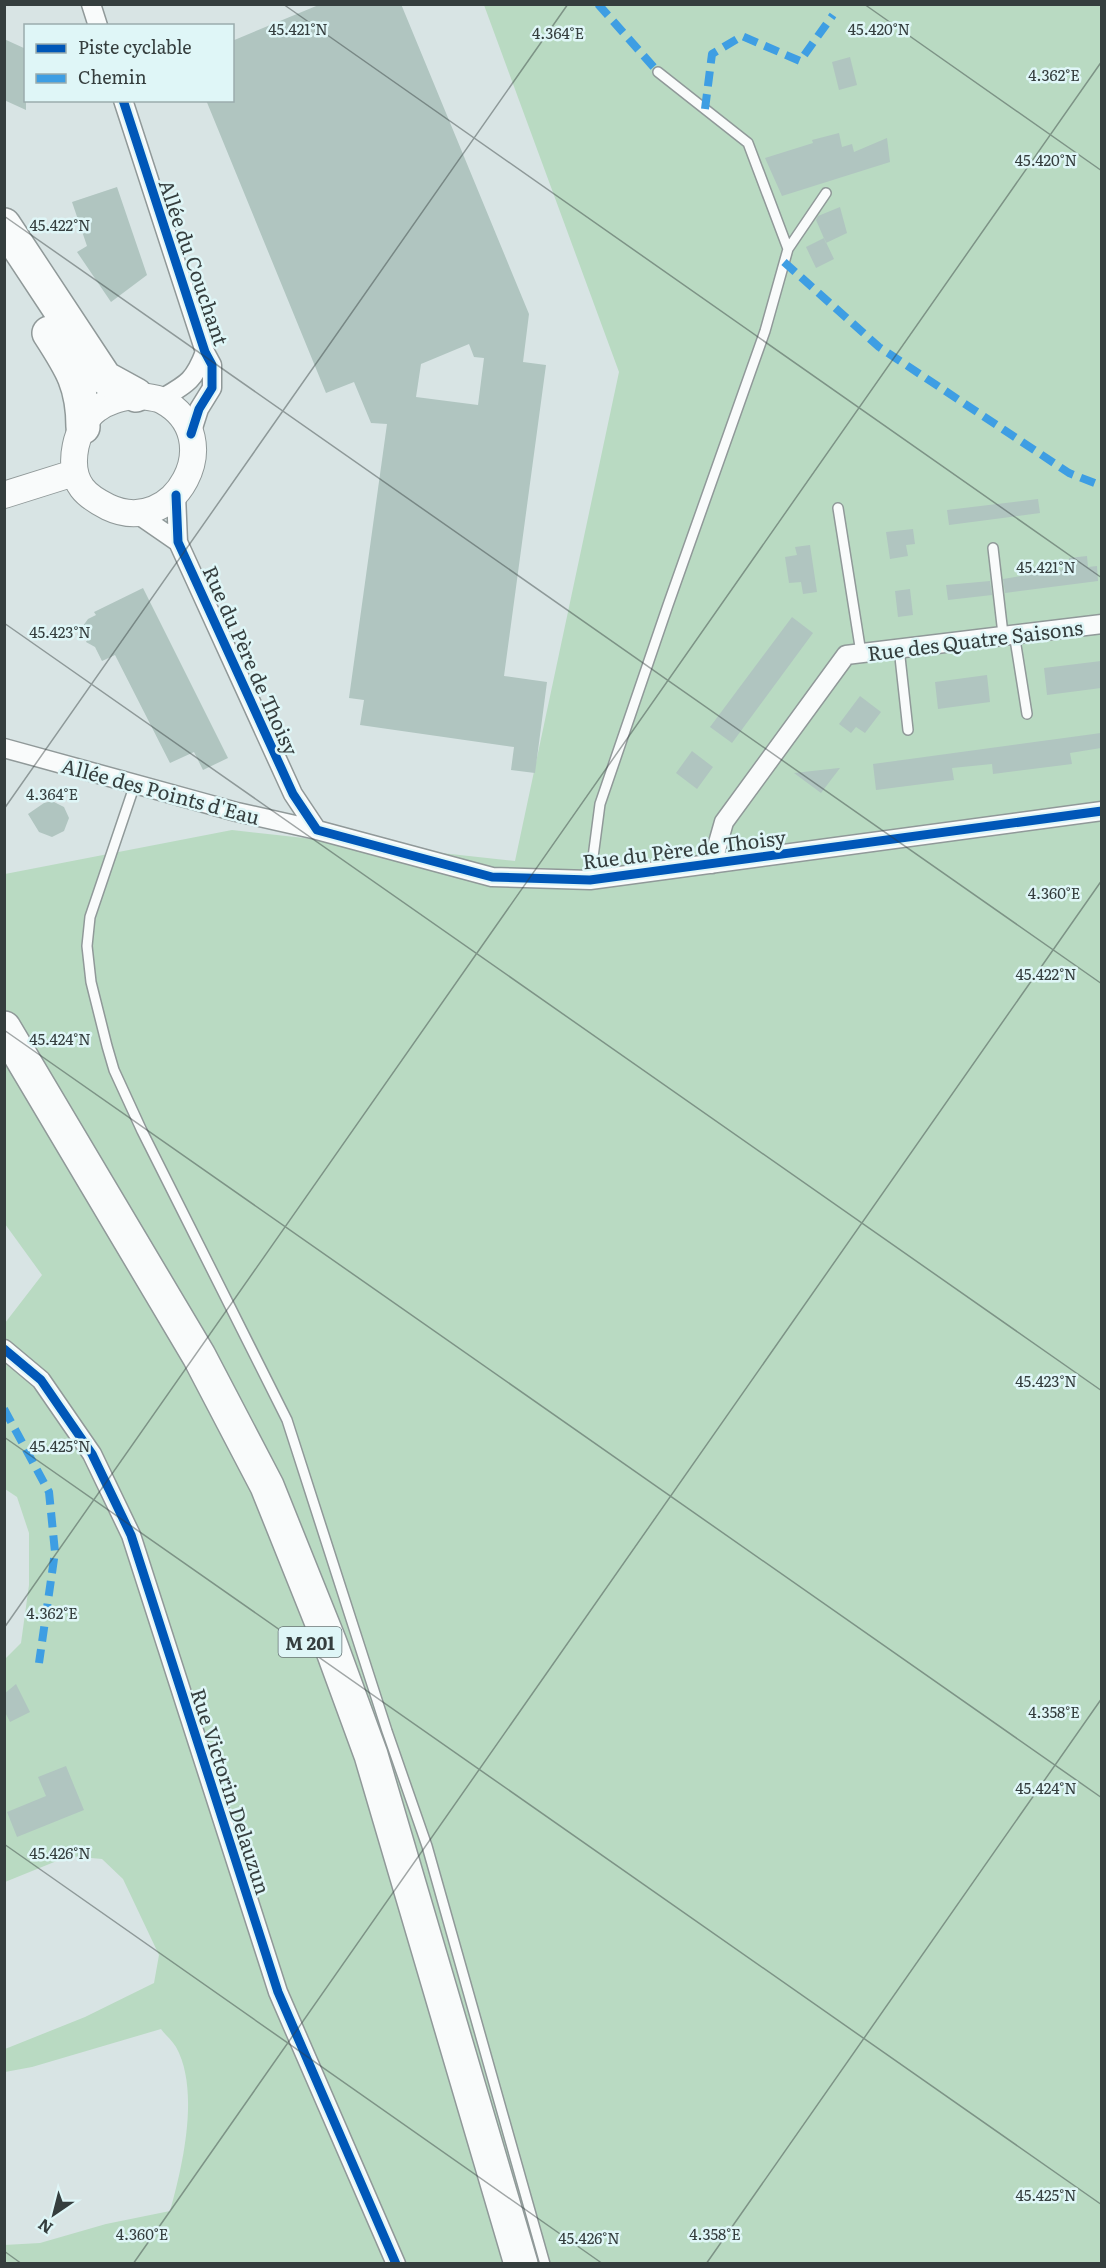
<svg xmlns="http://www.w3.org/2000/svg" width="1106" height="2268" font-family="Literata,serif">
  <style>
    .green { fill: #b9dac2 }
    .building { fill: #b0c5c0; fill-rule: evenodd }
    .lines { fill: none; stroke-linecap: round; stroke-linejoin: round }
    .lane-casing { stroke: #909999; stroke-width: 12 }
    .street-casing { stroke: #909999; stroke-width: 21 }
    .secondary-casing { stroke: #909999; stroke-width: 28 }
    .highway-casing { stroke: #909999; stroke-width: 36 }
    .lane { stroke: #f9fbfb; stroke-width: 9 }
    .street { stroke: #f9fbfb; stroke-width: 18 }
    .secondary { stroke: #f9fbfb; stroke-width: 26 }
    .highway { stroke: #f9fbfb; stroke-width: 33 }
    .quiet { stroke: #3e9ee3; stroke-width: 8; stroke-dasharray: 15 8; stroke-linecap: butt }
    .cycleway-casing { stroke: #dff6f7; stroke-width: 13 }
    .cycleway { stroke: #0057b8; stroke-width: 9 }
    .ticks { fill: none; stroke: #353e3e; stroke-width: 1.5; stroke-opacity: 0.45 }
    .labels { text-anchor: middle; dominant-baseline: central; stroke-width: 5; stroke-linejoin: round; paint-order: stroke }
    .shield { fill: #dff6f7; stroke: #687576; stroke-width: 1.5 }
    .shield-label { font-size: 18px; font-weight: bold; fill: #353e3e }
    .street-label { font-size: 20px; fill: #353e3e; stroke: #dff6f7 }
    .ticks-label { font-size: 15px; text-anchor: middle; fill: #353e3e; stroke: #dff6f7; stroke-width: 5; stroke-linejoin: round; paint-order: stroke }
  </style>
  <rect width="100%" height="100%" fill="#d8e4e4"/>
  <path class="green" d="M484,5H1101V2263L5,2264L4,2245L40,2243L106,2224L170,2211C183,2165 200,2090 176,2047C172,2040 165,2035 161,2029L32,2067L5,2072V2049L85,2017L154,1983L159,1955L123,1879L102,1859L69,1856L5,1882V1659L21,1643L29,1585V1533L17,1497L5,1489V1323L42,1275L5,1224V874L232,830L515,861L619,372Z"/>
  <path class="building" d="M321,4H401L529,314L523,362L546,365L504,676L547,682L535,773L511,770L514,747L360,725L364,700L349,698L387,424L371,423L354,382L326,393L206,100H232V41ZM469,344L474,357L484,358L478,405L416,397L421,364Z
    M4,39L26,49V110L4,100Z
    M850,57L857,85L839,90L832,62Z
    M839,133L842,147L852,144L854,152L887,138L890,162L782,196L765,158L813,143L812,140Z
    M117,187L147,275L111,302L77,252L87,246L72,202Z
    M840,207L847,233L826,243L816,220L818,216Z
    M824,238L834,259L816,268L806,247Z
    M1038,499L1040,513L949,525L947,510Z
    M913,529L915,544L906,545L908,556L890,559L886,532Z
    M810,545L817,592L803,594L801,582L789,583L785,557L797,555L795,547Z
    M1087,556L1088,567L1097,566L1098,581L1005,593L1003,579L1070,568L1069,558Z
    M990,581L992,595L948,600L946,585Z
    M143,588L228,758L203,770L194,752L170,763L115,655L102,661L95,647L86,642L89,636L80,630L88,619L96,615L94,612Z
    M910,589L913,615L898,617L895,591Z
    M792,617L813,633L732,743L710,727Z
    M1101,661V688L1047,695L1044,668Z
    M987,675L990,702L938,709L935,682Z
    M860,696L881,712L865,733L856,727L851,733L839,724Z
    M1101,733V748L1070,753L1072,764L993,774L992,764L952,768L954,780L876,790L873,764Z
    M692,751L713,767L697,789L676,773Z
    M840,768L821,793L794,773L839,768Z
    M52,801L64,807L69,818L64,831L52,837L39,832L28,814L44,803Z
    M16,1684L30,1712L10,1722L4,1710V1694Z
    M66,1766L84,1810L17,1837L7,1812L46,1796L38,1777Z"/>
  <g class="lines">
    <defs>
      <path id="lane" d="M788,249L826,193
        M838,508L861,653
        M993,548L1003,634
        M1014,633L1027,714
        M899,648L908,730
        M135,784L90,917L87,946L91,982L107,1046L114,1070L142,1131L287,1420L387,1731L427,1846L545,2264
        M590,880L600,804L668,605L765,331L788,249L748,143L658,72"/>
      <path id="street" d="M91,4L98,26
        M123,100L205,352L212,365V388L199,409L191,434
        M161,399C187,384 194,381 205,352
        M176,495L178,542L293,794L317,830L492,877L590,880L1102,811
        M136,513L178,542
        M4,748L237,812L317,830
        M712,864L724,822L846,655L1102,624
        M4,1349L41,1380L92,1454L131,1535L278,1992L396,2264"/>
      <path id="secondary" d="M136,395C144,397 156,397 163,401C229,437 175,539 108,507C98,502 88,496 82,488C66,467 76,424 97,409C109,400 122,398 136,395Z
        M4,495L74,473"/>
      <path id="highway" d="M4,225L105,378L136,395
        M49,333C71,367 83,385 83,427
        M4,1028L199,1356L267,1486L330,1643L371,1755L521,2264"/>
    </defs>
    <use href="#lane" class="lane-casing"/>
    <use href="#street" class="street-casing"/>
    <use href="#secondary" class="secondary-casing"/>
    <use href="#highway" class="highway-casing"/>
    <use href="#lane" class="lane"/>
    <use href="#street" class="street"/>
    <use href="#secondary" class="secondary"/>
    <use href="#highway" class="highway"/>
    <path class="quiet" d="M598,4L658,72
      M705,109L712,54L742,36L800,61L833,15
      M784,262L879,347L1069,473L1102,486
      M4,1409L49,1492L55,1552L39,1663"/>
    <defs>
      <path id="cycleway" d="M123,100L205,352L212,365V388L199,409L191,434
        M176,495L178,542L293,794L317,830L492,877L590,880L1102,811
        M4,1349L41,1380L92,1454L131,1535L278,1992L396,2264"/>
    </defs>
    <use href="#cycleway" class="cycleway-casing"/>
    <use href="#cycleway" class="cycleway"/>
  </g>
  <path class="ticks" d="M283,4L1102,578M864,4L1102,171M4,216L1102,984M4,623L1102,1391M4,809L568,4M4,1030L1102,1798M4,1437L1102,2205M4,1628L1102,61M4,1844L603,2264M4,2251L22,2264M133,2264L1102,880M706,2264L1102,1698"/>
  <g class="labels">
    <rect class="shield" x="278.5" y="1627" width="63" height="30" rx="4.5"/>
    <g class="shield-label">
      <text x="310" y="1642">M 201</text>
    </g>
    <g class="street-label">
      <text transform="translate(195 262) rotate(71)">Allée du Couchant</text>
      <text transform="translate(975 639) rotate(-7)">Rue des Quatre Saisons</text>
      <text transform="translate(252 660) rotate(66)">Rue du Père de Thoisy</text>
      <text transform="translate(161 790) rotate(15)">Allée des Points d'Eau</text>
      <text transform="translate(684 848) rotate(-7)">Rue du Père de Thoisy</text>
      <text transform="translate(232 1791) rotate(72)">Rue Victorin Delauzun</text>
    </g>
  </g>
  <g class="ticks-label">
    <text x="298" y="35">45.421°N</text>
    <text x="879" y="35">45.420°N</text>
    <text x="558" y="39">4.364°E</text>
    <text x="1054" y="81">4.362°E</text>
    <text x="1046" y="166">45.420°N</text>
    <text x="60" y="231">45.422°N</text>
    <text x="1046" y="573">45.421°N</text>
    <text x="60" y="638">45.423°N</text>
    <text x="52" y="800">4.364°E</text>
    <text x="1054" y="899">4.360°E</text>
    <text x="1046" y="980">45.422°N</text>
    <text x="60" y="1045">45.424°N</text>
    <text x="1046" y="1387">45.423°N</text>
    <text x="60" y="1452">45.425°N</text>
    <text x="52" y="1619">4.362°E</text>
    <text x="1054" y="1718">4.358°E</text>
    <text x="1046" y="1794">45.424°N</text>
    <text x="60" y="1859">45.426°N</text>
    <text x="1046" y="2201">45.425°N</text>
    <text x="142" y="2240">4.360°E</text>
    <text x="715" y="2240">4.358°E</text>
    <text x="589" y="2244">45.426°N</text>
  </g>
  <rect width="1106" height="2268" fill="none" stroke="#353e3e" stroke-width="12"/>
  <rect x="24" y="24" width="210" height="78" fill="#dff6f7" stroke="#9bacad" stroke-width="1.5"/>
  <rect x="36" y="44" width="30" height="9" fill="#0057b8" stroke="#9bacad" stroke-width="1.5"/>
  <text x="78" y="54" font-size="18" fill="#353e3e">Piste cyclable</text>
  <rect x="36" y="74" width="30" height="9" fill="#3e9ee3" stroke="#9bacad" stroke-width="1.5"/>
  <text x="78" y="84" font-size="18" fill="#353e3e">Chemin</text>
  <g transform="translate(54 2214) rotate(215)" stroke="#dff6f7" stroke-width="4.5" paint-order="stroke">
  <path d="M0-4.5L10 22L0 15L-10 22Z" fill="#353e3e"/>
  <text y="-9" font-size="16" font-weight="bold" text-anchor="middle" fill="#353e3e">N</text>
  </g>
</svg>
